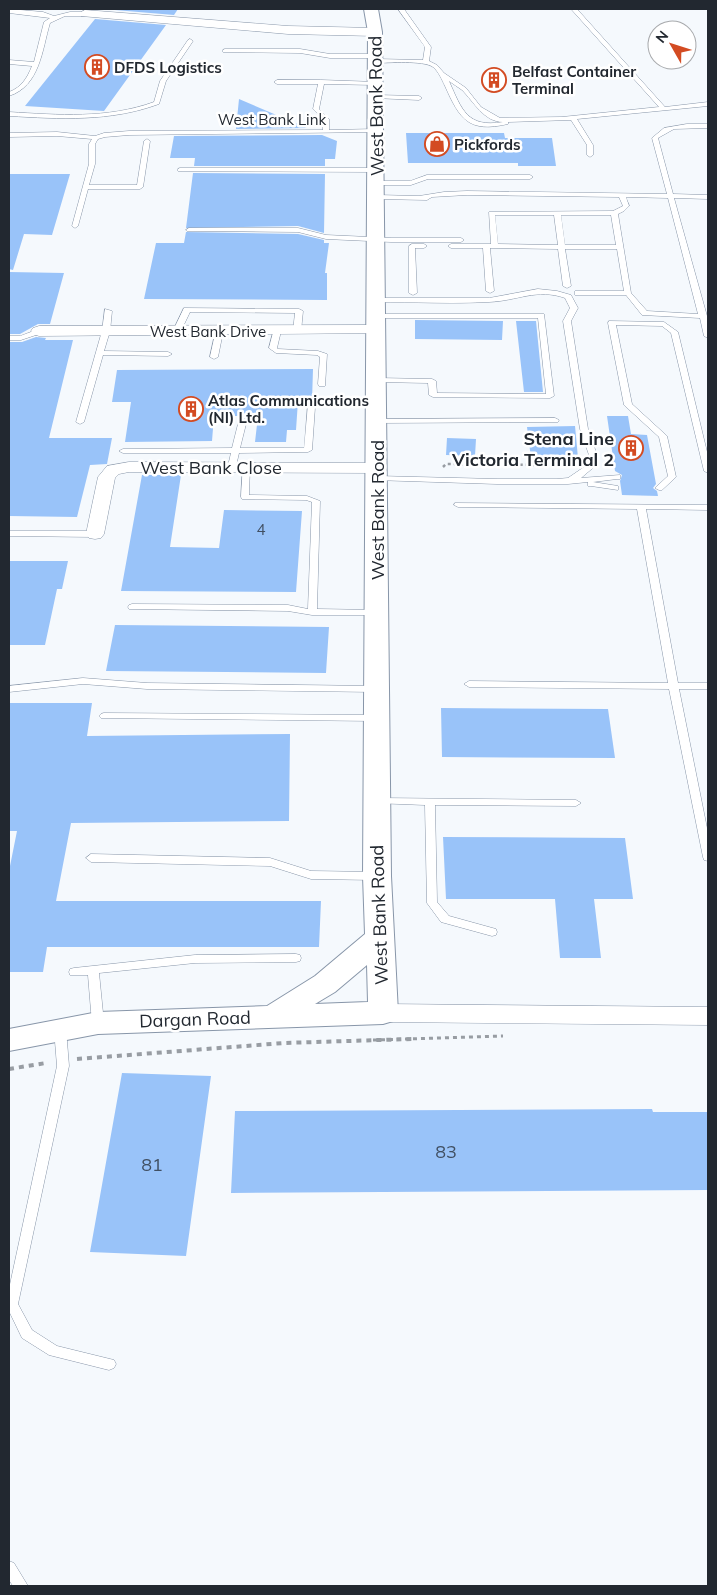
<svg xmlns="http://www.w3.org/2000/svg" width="717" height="1595" font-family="Mulish,sans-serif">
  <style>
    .building { fill: #99c3f9 }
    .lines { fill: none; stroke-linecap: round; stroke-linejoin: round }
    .service-casing { stroke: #8896a9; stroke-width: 1 }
    .minor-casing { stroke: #8896a9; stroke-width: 1 }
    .tertiary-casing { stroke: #8896a9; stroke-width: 2 }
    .path-far2 { stroke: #989da3; stroke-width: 2.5; stroke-dasharray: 3 3; stroke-linecap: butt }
    .path-far1 { stroke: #989da3; stroke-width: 3; stroke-dasharray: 4 4; stroke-linecap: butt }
    .path { stroke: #989da3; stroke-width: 4; stroke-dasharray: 5 5; stroke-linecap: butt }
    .service { fill: #fff; fill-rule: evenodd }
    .minor { fill: #fff; fill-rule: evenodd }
    .tertiary { fill: #fff; fill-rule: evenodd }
    .labels { text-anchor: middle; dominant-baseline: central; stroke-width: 5; stroke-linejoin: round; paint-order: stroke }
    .far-poi-label { font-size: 15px; font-weight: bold; fill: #222830; stroke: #fff; text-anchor: start }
    .far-street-label { font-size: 15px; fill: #222830; stroke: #fff }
    .number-label { font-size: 15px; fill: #404f62 }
    .street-label { font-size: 18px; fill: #222830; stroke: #fff }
    .poi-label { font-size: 18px; font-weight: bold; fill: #222830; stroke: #fff; text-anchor: end }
    .near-number-label { font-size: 18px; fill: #404f62 }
  </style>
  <rect width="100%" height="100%" fill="#f5f9fd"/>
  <path class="building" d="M103,9H178L174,15Z
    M95,19L166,25L104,111L25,106Z
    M239,99L307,128L236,129Z
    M406,133H504L505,138H552L556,166H518V163H408Z
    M322,135L337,141L335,159H325V166H194L195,158H170L174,136Z
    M193,173L325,174L324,233L298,226L186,228Z
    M9,174H70L52,235L24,234L13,270L9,269Z
    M186,232L298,234L324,240V243H329L325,273H327V300L144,299L156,243H184Z
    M9,272L64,273L50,324H38L20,334H9Z
    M415,320L503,321L502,340L415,339Z
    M516,321H536L543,392H524Z
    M36,337L46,338L45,340H73L49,438H112L107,464L90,465L77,517L9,516V342H22Z
    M313,369L312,401H298L296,430H287L286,442H255L258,416H214L212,441L125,442L131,402H112L117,370Z
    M607,416H628L631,434L647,435L656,484L653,488L657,491L658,496L622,495L620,481L622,475L615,471Z
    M575,426L578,458H531L527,427Z
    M447,438L476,439L475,456L446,455Z
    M142,475H181L170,547L219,548L224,510L302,511L296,592L121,591Z
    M9,561H68L62,589H57L45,645H9Z
    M115,625L329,627L326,673L106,671Z
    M9,703H92L87,736L290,734L289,821L71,823L56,901H321L319,947H47L43,972H9V871L17,831H9Z
    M441,708L608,709L615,758L442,757Z
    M443,837L625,838L633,899H594L601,958H560L555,899H446Z
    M122,1073L211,1076L186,1256L90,1252Z
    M652,1109L653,1112H708V1190L231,1193L235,1111Z"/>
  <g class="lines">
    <defs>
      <path id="service" d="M9,9L43,12L54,16L70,12H85L88,14L85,16H65L50,23C42,50 40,86 9,96V92C22,87 27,78 32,66L9,64V60L34,62L44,22L50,18L9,13Z
        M398,9H404L431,47L429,61L437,65L444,73L466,88L481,107L500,118L562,117L659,107L571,9H577L665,107L708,102V106L577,119L593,145V155L590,157L587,155V145L571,120L508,122V124C469,133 460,120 445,86C442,80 439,72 433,67C423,60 389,63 376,63L373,61L376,59L423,60L425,47ZM449,81C453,84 458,87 462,90C474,102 484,122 503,122C467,128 462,110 449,81Z
        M190,39L193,41L166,81L159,104C110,122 60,119 9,116V112C59,115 107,119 154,102L160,81L188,40Z
        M225,49H300L330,54H375L378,56L375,58H330L300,53L223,52V50Z
        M321,80L377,82L378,83L375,85L324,84L319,109L329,119V130L376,129L379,131L378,132L129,135L105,137L98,139L95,144V164L89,185H137L144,141L147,139L150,141L143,187L140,189H88L78,226L75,228L72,226L89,164V144L92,139L57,136L9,137V133L57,132L95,136L104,133L129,131L323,130V119L313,109L318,84H277L274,82L277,80Z
        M376,95L419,96L422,98L419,100L374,98V96Z
        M687,124H708V128L674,129L658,138L673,194L708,195V199L674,198L707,316L708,338L704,336L700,318L642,315L626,295H575V291H624L617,249H565L571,286L567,288L563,286L558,249L490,248L494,291L490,293L486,291L483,248H451L448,246L451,244H491L489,212L613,211L623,206L619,197L467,195L432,197L427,200L377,199L374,197L377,195L419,196L444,192L467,191L667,194L652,138L664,128ZM626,197L668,198L698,314L647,311L631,293L618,214L624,211L629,206ZM495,215H554L558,245L498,244ZM561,215H611L616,245H565Z
        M180,168H376L379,170L376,172L178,171V169Z
        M427,175H530L533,177L530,179H428L411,185H377L374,183L377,181H410Z
        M189,228H298L326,235L391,238H461L464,240L461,242H391L326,239L298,232L187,231L186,230Z
        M412,244H424L427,246L424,248H415L417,293L413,295L409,293V246Z
        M538,289L557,291L571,295L578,308L571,321L588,429L597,455V461L594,467L581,478L620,475V479H617L593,482L618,486V490L591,486H588V482L568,484H497L374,480L373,478L377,476L497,479H557L568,478L587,465L589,455L580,429L563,321L570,308L565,298C537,288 517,301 489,302C452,304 414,302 377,302L373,300L377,298H489Z
        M184,308L299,309L303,311L301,331L297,333L293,331L295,313L190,312L180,333H174L173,331Z
        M105,309L112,311L110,331L104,351L168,352L172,354L168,356L103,355L84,422L80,424L76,422L102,331Z
        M374,314H544L554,396L550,398L433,397L429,395L428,383L377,382L373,380L377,378L432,379L436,381L437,393L546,394L538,318H374Z
        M609,321L664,322L678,332L708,456V473L704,471L671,333L662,326L616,325L632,404L667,436L676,477L662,490H659L655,488L668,476L659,437L624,405L608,323Z
        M39,329H42V333L21,340H9V336H20Z
        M274,329H280L281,331L277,348L278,349L318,351L327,354L325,386H319L318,384L320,357L317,355L276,353L269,348Z
        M216,330H222L223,332L218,357L214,359L210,357Z
        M308,405H314L315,407L312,450L308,452L239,453L236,466L232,468L228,466L231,453H123L119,451L123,449L232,448L239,420L243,418L247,420L240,448H304Z
        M555,418L559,420L558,422L377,423L373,421L377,419Z
        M243,464H249L250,466L249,495L307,496L320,501L317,609L376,610L380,613L379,615H312L288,611L129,609L128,607L129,605L132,604L288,605L308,609L312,502L306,500L242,499L241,497Z
        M455,503L708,505V510L646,509L678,683H708V689H679L708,833V861L704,860L703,857L669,689L469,687L464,684L469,681L668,683L637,509L458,507L454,505Z
        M9,531H95L99,534L95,537L9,536Z
        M83,678L147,683L376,686L381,689L376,692L147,689L83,684L9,692V686Z
        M104,713L376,715L381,718L376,721L101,718L99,716L101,714Z
        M378,798L576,800L581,803L576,806L435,805L437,902L449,916L496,929L497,932L496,935L492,936L441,922L427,903L425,805L374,803L373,801L374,799Z
        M91,854L270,858L311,871L376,872L381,876L376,880L311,879L270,866L91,862L86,858Z
        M296,954L300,955L301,958L300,961L296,962L195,963L99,973L104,1023L102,1026H94L92,1023L88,975H70L69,972L70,969L74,968L195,955Z
        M60,1025L64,1026L66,1029L69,1066L18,1304L32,1330L57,1346L114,1360L116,1364L114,1368L109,1370L49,1355L22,1338L9,1311V1289L57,1066L54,1029L56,1026Z
        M9,1561L14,1563L28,1586H13L9,1580Z"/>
      <path id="minor" d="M85,10L288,26L375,28L381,32L375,36L288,34L81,16L79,14L81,12Z
        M377,325L383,327L385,330L383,333L39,336L33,334L31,331L33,328L39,326Z
        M129,462L377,463L383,464L386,468L383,472L377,473L129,472L119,474L115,478L104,534L101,538L95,539L89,538L86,534L98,477L107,466Z
        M383,1004L708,1007V1025L383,1022L375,1019L371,1013L375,1007Z"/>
      <path id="tertiary" d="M364,9H378L382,32L391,876L398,1013L393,1021L383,1024L98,1034L9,1051V1029L98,1012L267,1006L315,976L365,934L363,876L368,32ZM367,965L368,1002L315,1004L335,992Z"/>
    </defs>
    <use href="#service" class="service-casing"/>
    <use href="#minor" class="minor-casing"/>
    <use href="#tertiary" class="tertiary-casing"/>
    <path class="path-far2" d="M443,467L446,464L543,465L548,467"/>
    <path class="path-far1" d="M373,1040L503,1036"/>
    <path class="path" d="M77,1059L284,1043L412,1039
      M9,1069L46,1063"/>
    <use href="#service" class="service"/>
    <use href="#minor" class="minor"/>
    <use href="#tertiary" class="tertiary"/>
  </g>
  <defs>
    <symbol id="building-ring" viewBox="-11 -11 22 22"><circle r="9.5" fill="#fff" stroke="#d34b22" stroke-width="1.5"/><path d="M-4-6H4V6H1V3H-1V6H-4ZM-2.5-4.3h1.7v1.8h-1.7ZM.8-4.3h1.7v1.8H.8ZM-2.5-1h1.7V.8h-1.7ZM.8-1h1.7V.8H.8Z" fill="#d34b22"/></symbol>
    <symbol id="shop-ring" viewBox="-11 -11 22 22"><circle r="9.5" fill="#fff" stroke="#d34b22" stroke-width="1.5"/><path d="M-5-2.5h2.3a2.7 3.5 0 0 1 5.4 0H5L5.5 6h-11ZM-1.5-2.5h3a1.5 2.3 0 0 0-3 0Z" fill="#d34b22"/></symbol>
  </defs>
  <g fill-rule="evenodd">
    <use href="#building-ring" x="83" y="53" width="28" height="28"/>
    <use href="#building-ring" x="480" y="66" width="28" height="28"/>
    <use href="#shop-ring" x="423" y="130" width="28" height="28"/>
    <use href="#building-ring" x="177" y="395" width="28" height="28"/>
    <use href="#building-ring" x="617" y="434" width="28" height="28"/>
  </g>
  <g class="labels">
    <g class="far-poi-label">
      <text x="114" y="67">DFDS Logistics</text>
      <text x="512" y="71">Belfast Container<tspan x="512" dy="17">Terminal</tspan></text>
      <text x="454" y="144">Pickfords</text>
      <text x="208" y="400">Atlas Communications<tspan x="208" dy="17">(NI) Ltd.</tspan></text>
    </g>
    <g class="far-street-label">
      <text x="272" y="119">West Bank Link</text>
      <text x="208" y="331">West Bank Drive</text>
    </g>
    <g class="number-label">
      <text x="261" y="529">4</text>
    </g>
    <g class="street-label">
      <text transform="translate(376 106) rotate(-91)">West Bank Road</text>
      <text x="211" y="467">West Bank Close</text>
      <text transform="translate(377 510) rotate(-90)">West Bank Road</text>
      <text transform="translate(379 915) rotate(-92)">West Bank Road</text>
      <text transform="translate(195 1019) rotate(-2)">Dargan Road</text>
    </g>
    <g class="poi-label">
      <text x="614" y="438">Stena Line<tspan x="614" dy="21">Victoria Terminal 2</tspan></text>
    </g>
    <g class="near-number-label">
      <text x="446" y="1151">83</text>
      <text x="152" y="1164">81</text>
    </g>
  </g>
  <rect width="717" height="1595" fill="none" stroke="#222830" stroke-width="20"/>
  <g transform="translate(672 45) rotate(309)"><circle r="24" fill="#ffffff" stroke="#a7a9ac"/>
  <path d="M0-4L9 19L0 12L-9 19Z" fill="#d34b22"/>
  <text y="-8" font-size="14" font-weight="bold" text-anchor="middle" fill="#222830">N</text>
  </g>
</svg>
